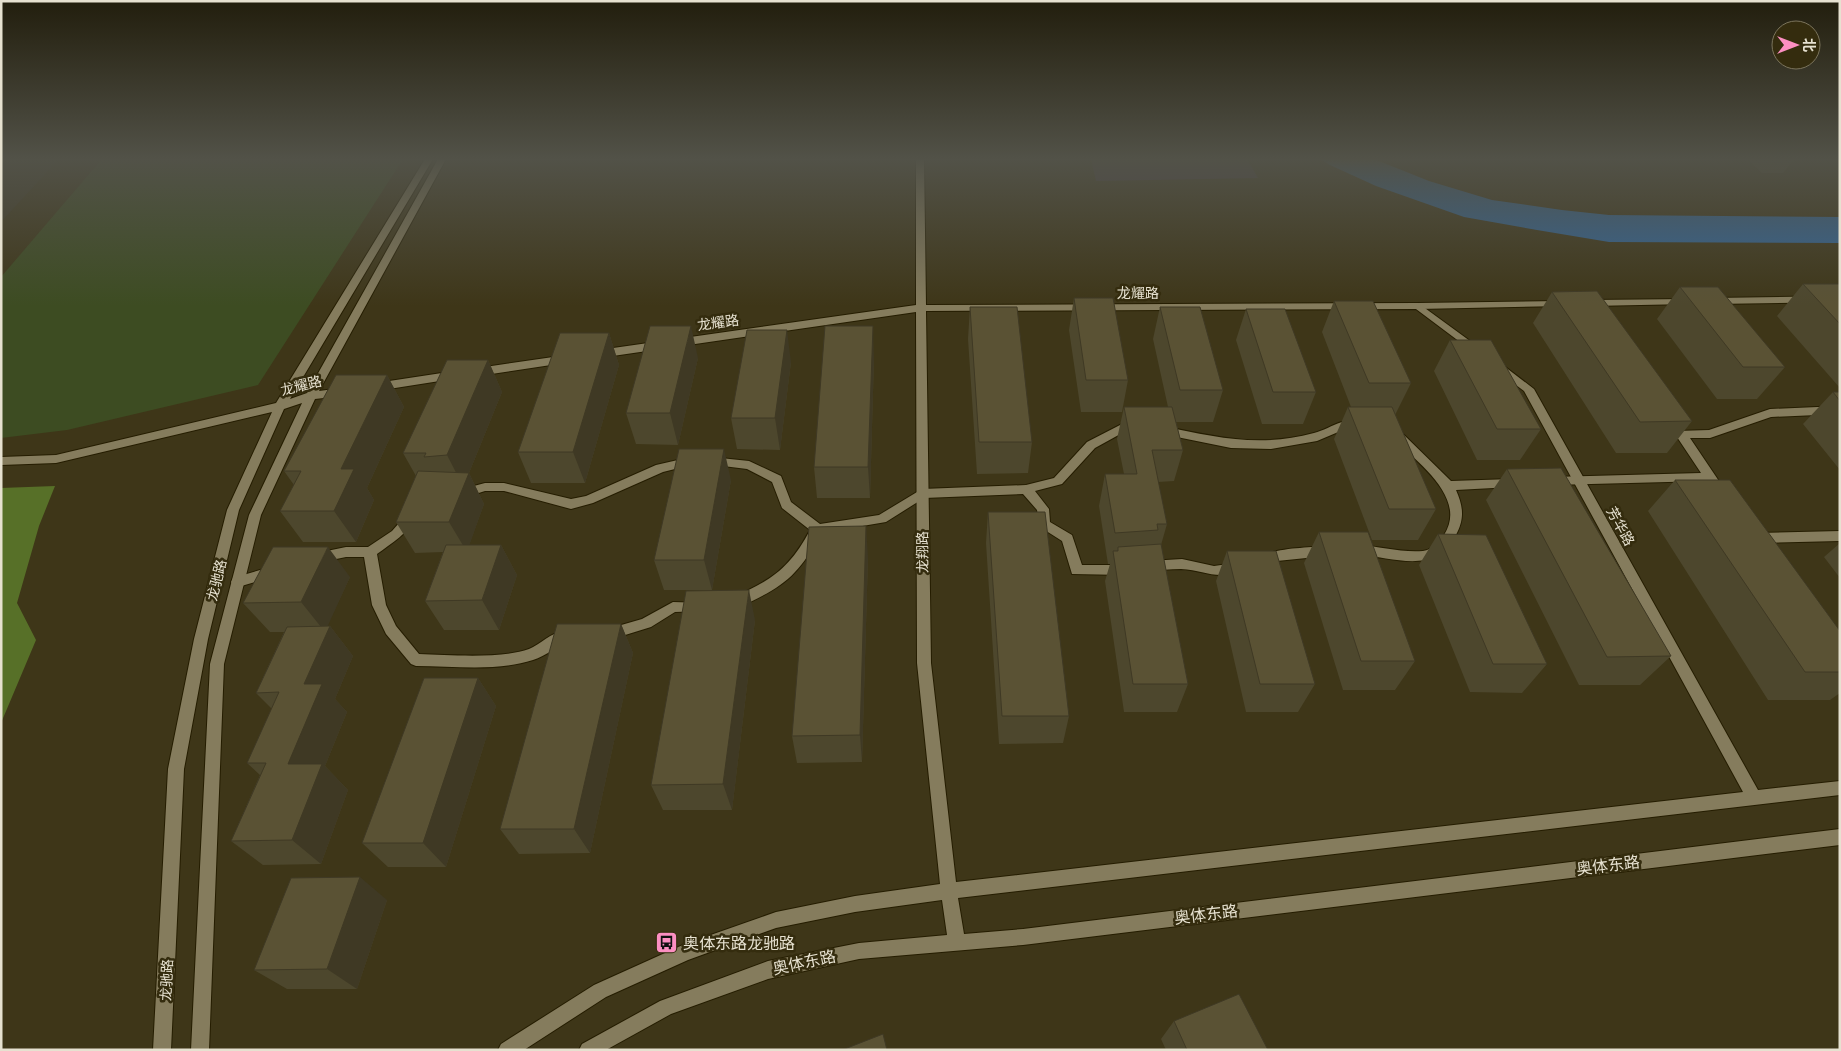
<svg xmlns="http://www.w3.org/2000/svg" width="1841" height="1051" font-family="'PT Serif','Noto Sans SC',serif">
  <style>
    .industrial { fill: #463948 }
    .green { fill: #3d4c22 }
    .forest { fill: #577028 }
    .water { fill: #31679d }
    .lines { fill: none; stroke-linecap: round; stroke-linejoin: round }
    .street-casing { stroke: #251d01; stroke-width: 2 }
    .secondary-casing { stroke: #251d01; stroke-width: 2 }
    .street { fill: #857c5d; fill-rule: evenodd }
    .secondary { fill: #857c5d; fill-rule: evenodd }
    .wall { fill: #4d472d }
    .shaded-wall { fill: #3f3924 }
    .building { fill: #5a5234; stroke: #3f3924 }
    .labels { text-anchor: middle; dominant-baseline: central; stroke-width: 5; stroke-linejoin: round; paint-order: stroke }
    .street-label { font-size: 14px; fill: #e6e1d0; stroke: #342c0e }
    .near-street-label { font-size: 16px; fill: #e6e1d0; stroke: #342c0e }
    .near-poi-label { font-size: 16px; fill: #e6e1d0; stroke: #342c0e; text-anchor: start }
  </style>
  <rect width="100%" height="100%" fill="#3e3618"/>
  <path class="industrial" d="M1091,159H1247L1258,178L1096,181Z"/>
  <path class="green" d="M102,159H403L258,385L67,430L1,438V277Z"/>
  <path class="forest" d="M55,486L39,526L17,603L36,640L1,723V488Z"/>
  <path class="water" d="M1320,159H1374L1429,181L1492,200L1562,210L1609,215L1840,217V243L1609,242L1537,230L1464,217L1376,186L1330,165Z"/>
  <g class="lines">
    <defs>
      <path id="street" d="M1840,296V302L1713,304L1708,301L1713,298Z
        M1686,299L1691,302L1690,304L1591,306L1586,303L1591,300Z
        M1561,301L1566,304L1565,306L1418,309L1413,306L1418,303Z
        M1840,406V414L1771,417L1710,438H1690L1727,493L1725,496C1715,499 1712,489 1707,481L1552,485L1546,481L1552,477L1701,473L1675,434L1677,431L1709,430L1770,409Z
        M1342,422L1355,423L1361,427L1355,431L1343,430L1317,441L1271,449L1231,448L1162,434L1156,430L1162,426C1215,437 1259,448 1314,433C1323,431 1332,425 1342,422Z
        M1122,424H1134L1140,428L1134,432H1124L1095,448L1062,484L1035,491L1049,509L1050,522L1072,535L1082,565H1124L1129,566L1130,570L1129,574L1124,575L1072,574L1062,541L1040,527L1037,510L1023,494L924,498L886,522L821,533C799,576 782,588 739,607L734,608L729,607L727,603L729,599C770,581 789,570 810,530L782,508L772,482L747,469L707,464L705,461L707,458L711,457L749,461L781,476L791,502L820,524L879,515L922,489L1026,485L1054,478L1087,442Z
        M1398,432L1402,433L1451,481L1512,479L1518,483L1512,487L1456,490C1463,506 1465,518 1456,535C1435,576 1395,557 1358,555L1353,554L1352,550L1353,546L1358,545C1379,546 1402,553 1423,551C1432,550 1439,542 1444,535C1468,498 1417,462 1394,439L1392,436Z
        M691,457L695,458L697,461L695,464L663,472L593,503L571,509L504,491H485L463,498L459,496L457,493L459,490L485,483H504L571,499L586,496L656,465Z
        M411,512L415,514L417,517C408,533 392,543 377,554L386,605L396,626L419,654C449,655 502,659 529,649C542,644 555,627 571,633L573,637L571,641C557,646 546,656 533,660C496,672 454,666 416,666L411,664L386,634L372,605L364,557H346L317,563L312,562L311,558L312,554L317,553L346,547H368L392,531L407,514Z
        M1840,531V541L1757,543L1753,541L1751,538L1753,535L1757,533Z
        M1326,546L1331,547L1332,551L1331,555L1326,556L1277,561L1262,567L1257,566L1256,562C1264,547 1310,548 1326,546Z
        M1182,559L1214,566L1235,563L1240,564L1241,568L1240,572C1214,580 1204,570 1181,569C1170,569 1159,570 1149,571L1144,570L1143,566L1144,562L1149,561Z
        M274,566L279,567L280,571L279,575L238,587L233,586L231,582L233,578Z
        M673,602L705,603L707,607L705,611L675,612L651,627L609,640L604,638L602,634L604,630L642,619Z"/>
      <path id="secondary" d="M425,159H433L290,399L307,393L438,159H446L319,391L342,388L348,392L342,396L315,399L261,515L224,664L209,1050H191L210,664L249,515L302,403L284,409L239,510L208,639L184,769L171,1050H153L168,769L194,639L227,510L272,412L56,463L1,465V457L56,455L276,403Z
        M916,159H924L926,305L1418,303L1481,349L1476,352L1472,351L1416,309L926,311L931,663L956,882L1743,792L1524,391L1496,370L1495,367L1496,364L1500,363L1534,389L1758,790L1840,781V795L958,898L964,934L1023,929L1840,829V845L1023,945L859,959L768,979L671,1014L606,1050H579L582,1044L660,1001L768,961L859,943L947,935L942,900L855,912L776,928L688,960L606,997L524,1050H498L501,1044L594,985L685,944L776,912L855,896L940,884L917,663L916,312L599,358L594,354L599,350L916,305Z
        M567,355L572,359L571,362L478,376L473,372L478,368Z
        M455,371L460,375L459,378L376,391L370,387L376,383Z"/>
    </defs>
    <use href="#street" class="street-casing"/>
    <use href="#secondary" class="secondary-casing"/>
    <use href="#street" class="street"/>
    <use href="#secondary" class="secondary"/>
  </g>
  <path class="wall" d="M1747,159H1794L1783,173H1762Z
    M1803,284H1840V388L1777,316Z
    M1680,287L1785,367L1757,399H1717L1657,319Z
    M1552,292L1692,421L1667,453H1616L1533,323Z
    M1074,298L1128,380L1122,412H1081L1069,330Z
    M1334,301L1411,383L1395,415L1436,509L1418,540H1372L1334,439L1348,407H1351L1322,332Z
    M970,307L1032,442L1028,473L977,474L968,339Z
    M1160,307L1223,390L1213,422H1176L1183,450L1174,481L1158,482L1167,524L1161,545L1188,684L1177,712H1124L1105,581L1110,564H1108L1099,506L1105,474H1124L1117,439L1124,407H1168L1153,339Z
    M1246,309L1316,392L1303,424H1262L1236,340Z
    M609,333L619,365L585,483H531L518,452Z
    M1450,340L1541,429L1520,460H1477L1434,371Z
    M698,358L678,445L636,444L626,413Z
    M874,358L870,498H817L814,467Z
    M488,360L502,392L469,473L484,504L469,545H501L517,575L499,630H444L425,601L443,552L415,553L396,522L416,476L403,453Z
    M791,362L780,450L737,449L731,418Z
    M387,375L404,407L367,488L374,500L356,542H303L280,511L294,485L284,471Z
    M1833,392H1840V470L1803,424Z
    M1507,469L1671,656L1640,685H1579L1486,500Z
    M731,480L712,590H664L654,560Z
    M1675,480L1840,631V693L1830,700H1768L1648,511Z
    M988,512L1069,716L1063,743L999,744L986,543Z
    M1319,532L1415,661L1395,690H1343L1304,563Z
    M1438,534L1547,664L1522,693L1470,692L1419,565Z
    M1840,543V578L1824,557Z
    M1227,551L1315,684L1298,712H1246L1216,581Z
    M868,557L862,762L797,763L792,736Z
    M350,577L327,626H330L353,656L335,699L347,712L325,766L348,790L321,864L263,865L231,841L260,775L247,763L272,709L256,693L284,632H270L243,603Z
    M755,620L732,810H663L651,785Z
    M621,624L633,653L590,853L519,854L500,829Z
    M478,678L496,706L446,867H388L362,843Z
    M387,900L357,989H287L254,970Z
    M1174,1021L1268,1050H1166L1161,1039Z"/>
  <path class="shaded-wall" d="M7,159H59L1,222V165Z
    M691,326L698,358L678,445L670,413Z
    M873,326L874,358L870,498L868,467Z
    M787,330L791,362L780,450L775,418Z
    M609,333L619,365L585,483L573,452Z
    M488,360L502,392L469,473L484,504L467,552L449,522L463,486L447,455Z
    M387,375L404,407L367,488L374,500L356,542L334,511L341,469Z
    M724,449L731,480L712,590L704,560Z
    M866,526L868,557L862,762L860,735Z
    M501,545L517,575L499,630L482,600Z
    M328,547L350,577L325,632L301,602Z
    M749,590L755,620L732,810L723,784Z
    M621,624L633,653L590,853L574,829Z
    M330,626L353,656L335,699L347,712L325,766L348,790L321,864L292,840L288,764L304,684Z
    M478,678L496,706L446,867L423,843Z
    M360,877L387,900L357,989L327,969Z"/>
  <path class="building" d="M1,159H7L1,165Z
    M1803,284H1840V324Z
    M1680,287H1718L1785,367H1743Z
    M1597,291L1692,421L1640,422L1552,292Z
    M1074,298H1113L1128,380H1086Z
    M1334,301H1373L1411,383H1369Z
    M970,307H1017L1032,442H979Z
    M1160,307H1200L1223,390H1180Z
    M1246,309H1285L1316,392H1273Z
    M650,326H691L670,413H626Z
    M825,326H873L868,467H814Z
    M747,330H787L775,418H731Z
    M560,333H609L573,452H518Z
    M1450,340H1491L1541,429H1497Z
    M447,360H488L447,455L424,457L426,453H403Z
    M336,375H387L341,469H354L334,511H280L301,471H284Z
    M1833,392H1840V401Z
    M1124,407H1172L1183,450H1152L1167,524H1157L1158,530L1115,533L1105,474H1137Z
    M1348,407H1392L1436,509H1389Z
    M679,449H724L704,560H654Z
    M1561,468L1671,656L1607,657L1507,469Z
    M418,471L469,473L449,522H396Z
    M1675,480H1730L1840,631V672H1805Z
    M988,512H1045L1069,716H1002Z
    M866,526L860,735L792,736L809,527Z
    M1319,532H1368L1415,661H1361Z
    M1438,534L1486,535L1547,664H1493Z
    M1161,544L1188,684H1133L1113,551H1118V547Z
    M446,545H501L482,600L425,601Z
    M273,547H328L301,602L243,603Z
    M1227,551H1276L1315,684H1260Z
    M749,590L723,784L651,785L686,591Z
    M557,624H621L574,829H500Z
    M330,626L304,684H322L288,764H322L292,840L231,841L266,763H247L279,692L256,693L287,627Z
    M424,678H478L423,843H362Z
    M360,877L327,969L254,970L291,878Z
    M1239,994L1268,1050H1187L1174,1021Z
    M883,1034L887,1050H842Z"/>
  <linearGradient id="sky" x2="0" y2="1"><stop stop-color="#221e0d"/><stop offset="0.52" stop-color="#525248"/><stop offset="1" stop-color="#525248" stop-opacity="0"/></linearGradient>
  <rect width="1841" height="306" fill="url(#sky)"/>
  <defs>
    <symbol id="bus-square" viewBox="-11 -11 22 22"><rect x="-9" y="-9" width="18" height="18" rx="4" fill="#fc8fc2" stroke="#342c0e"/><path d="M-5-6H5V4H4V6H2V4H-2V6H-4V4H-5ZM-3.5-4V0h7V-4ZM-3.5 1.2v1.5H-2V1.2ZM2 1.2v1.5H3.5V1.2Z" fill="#111"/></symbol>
  </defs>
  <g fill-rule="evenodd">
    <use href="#bus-square" x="654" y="930" width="25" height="25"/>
  </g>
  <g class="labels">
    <g class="street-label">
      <text x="1138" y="292">龙耀路</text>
      <text transform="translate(718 322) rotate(-8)">龙耀路</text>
      <text transform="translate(301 385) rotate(-14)">龙耀路</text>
      <text transform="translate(1621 526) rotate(61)">芳华路</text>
      <text transform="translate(922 552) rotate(-91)">龙翔路</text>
      <text transform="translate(216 580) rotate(-76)">龙驰路</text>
      <text transform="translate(166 980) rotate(-87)">龙驰路</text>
    </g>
    <g class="near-street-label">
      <text transform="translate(1608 865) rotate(-7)">奥体东路</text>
      <text transform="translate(1206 914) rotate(-7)">奥体东路</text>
      <text transform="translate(804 962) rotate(-12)">奥体东路</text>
    </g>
    <g class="near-poi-label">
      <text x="683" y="943">奥体东路龙驰路</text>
    </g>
  </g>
  <rect width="1841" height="1051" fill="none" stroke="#e6e1d0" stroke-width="5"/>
  <g transform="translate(1796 45) rotate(90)"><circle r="24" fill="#342c0e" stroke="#7b745c"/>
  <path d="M0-4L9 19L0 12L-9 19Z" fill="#fc8fc2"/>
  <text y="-8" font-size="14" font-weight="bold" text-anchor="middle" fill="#e6e1d0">北</text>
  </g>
</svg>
